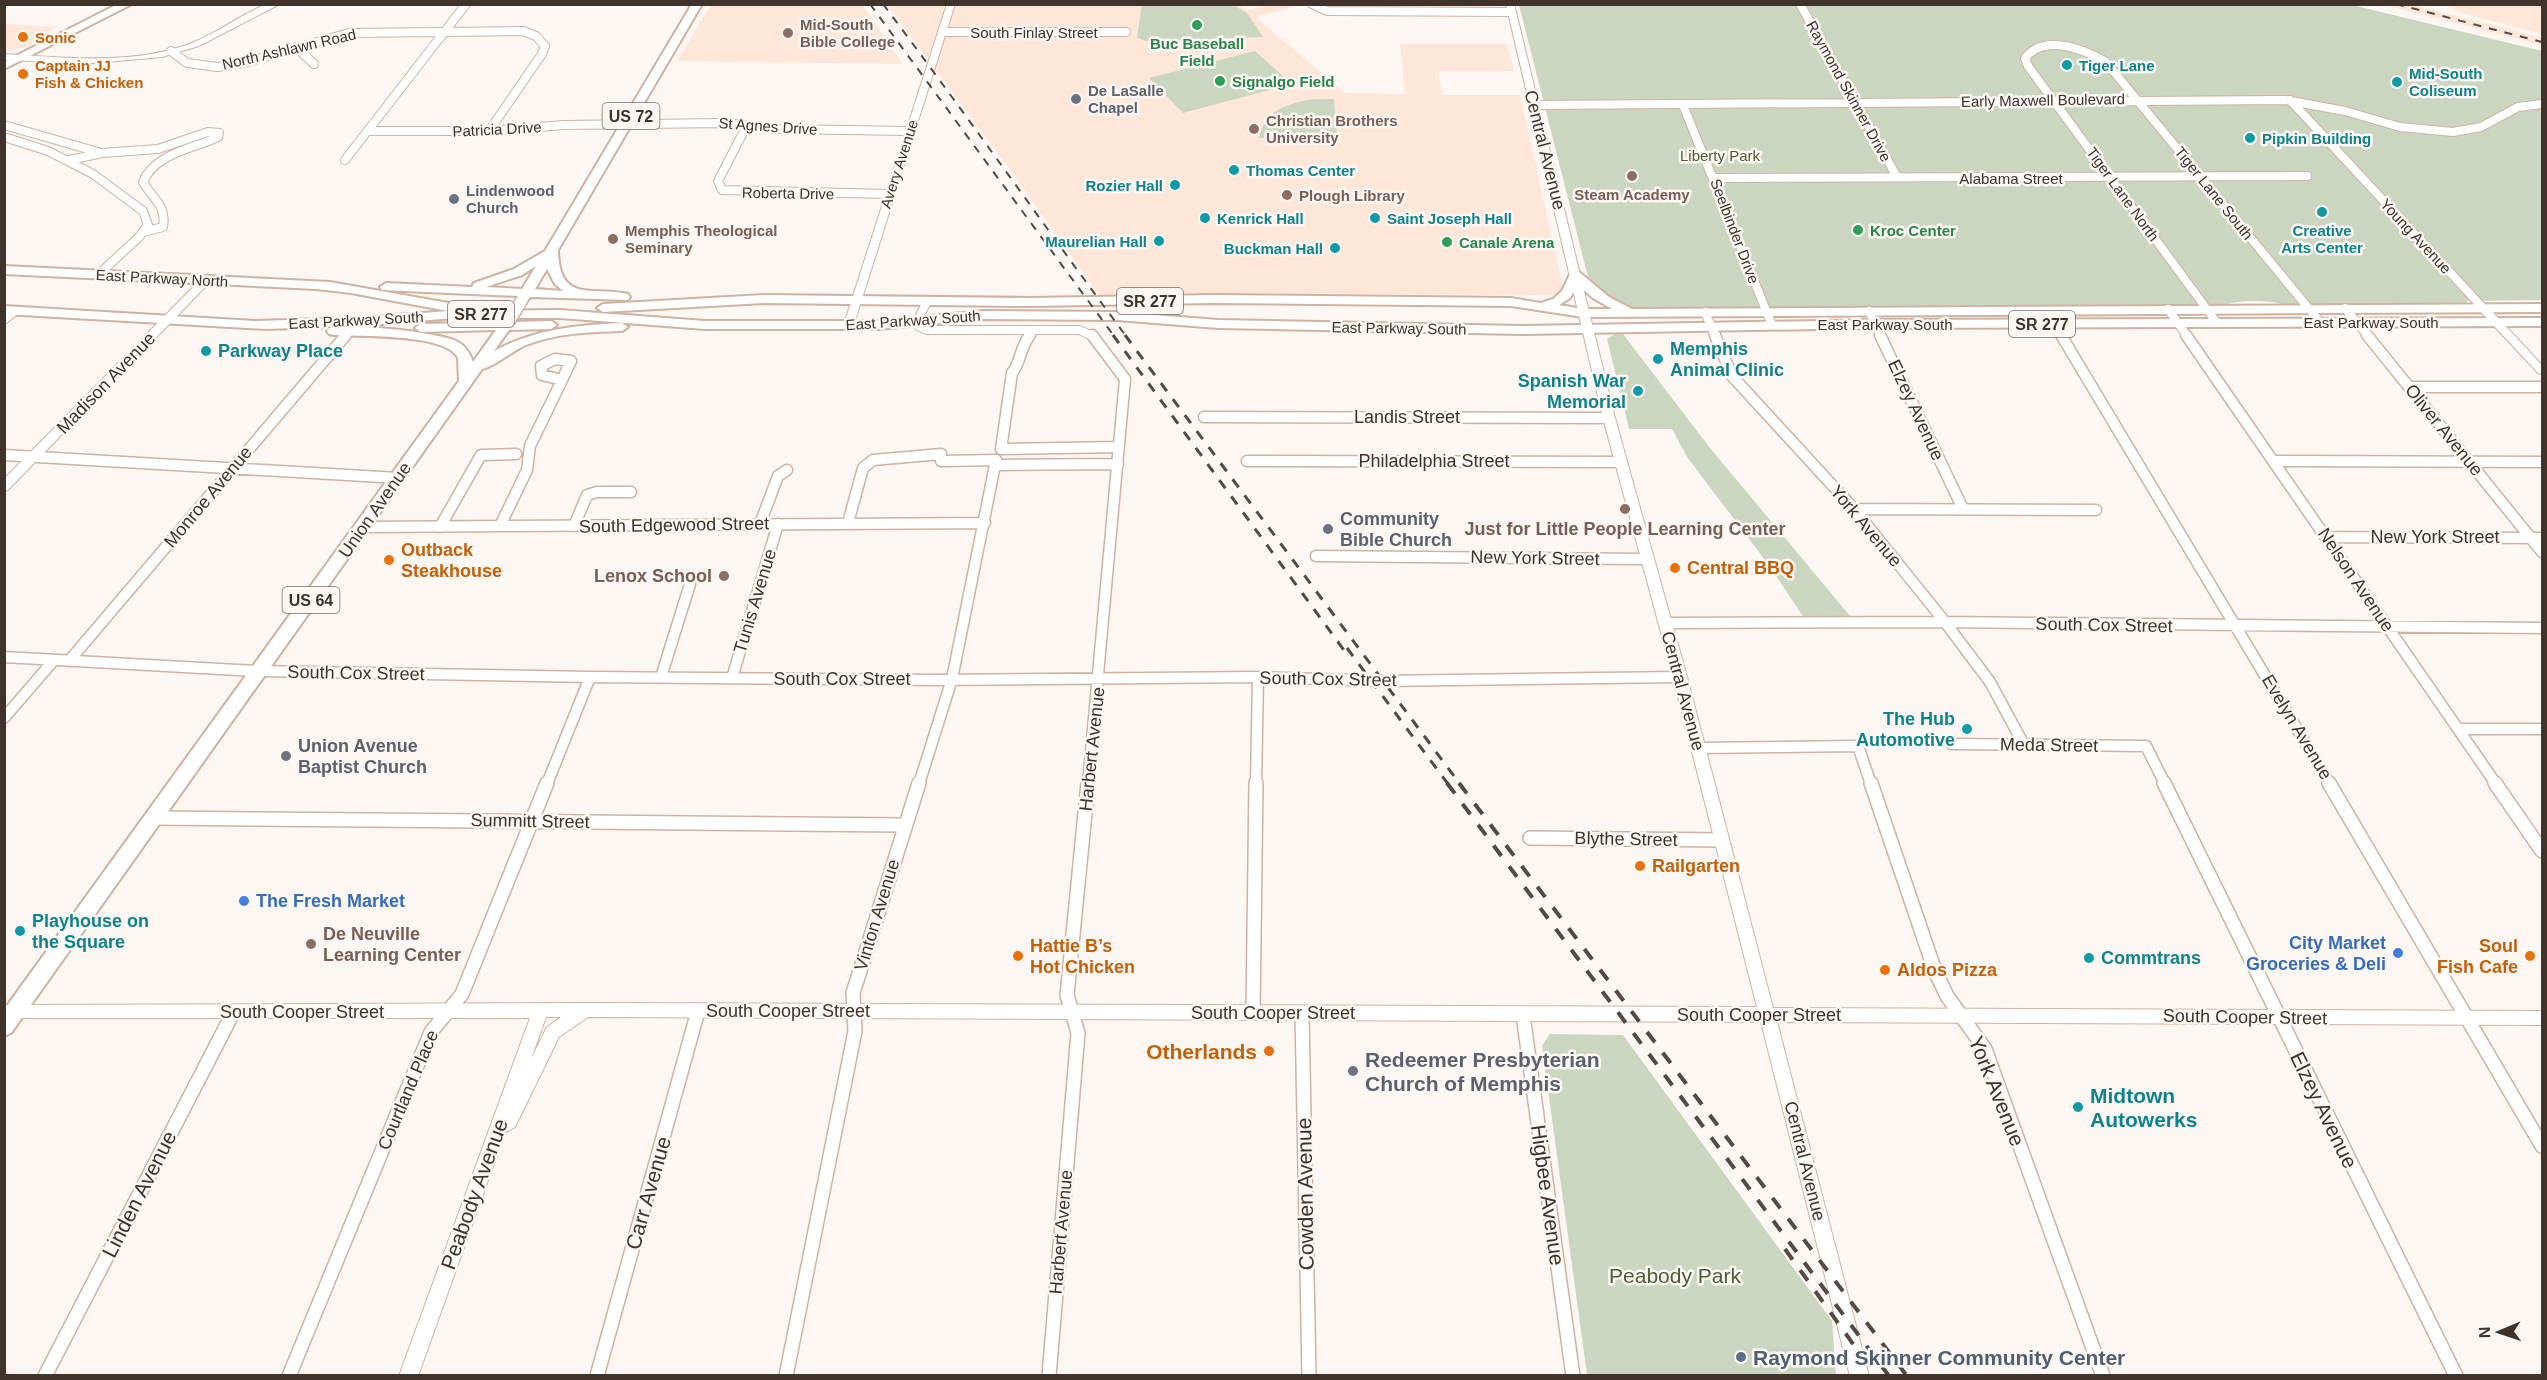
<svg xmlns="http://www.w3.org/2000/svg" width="2547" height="1380" font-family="Arial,sans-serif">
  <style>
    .built { fill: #fee7d9 }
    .green { fill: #cbd6c1 }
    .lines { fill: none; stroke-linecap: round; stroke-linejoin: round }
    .street-far2-casing { stroke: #cfb2a0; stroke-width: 10 }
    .street-far1-casing { stroke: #cfb2a0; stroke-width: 13 }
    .street-casing { stroke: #cfb2a0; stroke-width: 16 }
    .secondary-casing { stroke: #cfb2a0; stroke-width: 2 }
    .primary-casing { stroke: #cfb2a0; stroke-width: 4 }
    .street-far2 { stroke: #fff; stroke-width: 8 }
    .street-far1 { stroke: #fff; stroke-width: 10 }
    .street { stroke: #fff; stroke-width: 13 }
    .secondary { fill: #fff; fill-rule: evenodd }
    .primary { fill: #fff; fill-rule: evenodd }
    .rail-far2 { stroke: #554a43; stroke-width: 2; stroke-dasharray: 8 8; stroke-linecap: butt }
    .rail-far1 { stroke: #554a43; stroke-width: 3; stroke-dasharray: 10 10; stroke-linecap: butt }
    .rail { stroke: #554a43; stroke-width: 4; stroke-dasharray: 13 13; stroke-linecap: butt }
    .primary-bridge-casing { stroke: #cfb2a0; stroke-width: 14; stroke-linecap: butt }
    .primary-bridge { stroke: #fff; stroke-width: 11 }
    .leisure-dot { fill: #2e9e5b; stroke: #fdf7f3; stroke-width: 2 }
    .education-dot { fill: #8d6e63; stroke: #fdf7f3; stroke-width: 2 }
    .food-dot { fill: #e8710a; stroke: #fdf7f3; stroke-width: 2 }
    .culture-dot { fill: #0f9aa8; stroke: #fdf7f3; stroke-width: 2 }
    .worship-dot { fill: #6b7280; stroke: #fdf7f3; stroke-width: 2 }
    .shop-dot { fill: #3f7fe0; stroke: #fdf7f3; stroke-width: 2 }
    .service-dot { fill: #5c6f8a; stroke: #fdf7f3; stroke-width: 2 }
    .labels { text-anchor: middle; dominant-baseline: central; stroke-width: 5; stroke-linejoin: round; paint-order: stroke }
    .far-education-label { font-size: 15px; font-weight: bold; fill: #785e54; stroke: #fdf7f3; text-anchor: start }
    .far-street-label { font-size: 15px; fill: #3f332c; stroke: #fdf7f3 }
    .far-food-label { font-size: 15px; font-weight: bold; fill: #c56008; stroke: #fdf7f3; text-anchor: start }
    .far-leisure-label { font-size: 15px; font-weight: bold; fill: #27864d; stroke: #fdf7f3; text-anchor: start }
    .far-culture-label { font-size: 15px; font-weight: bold; fill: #0d838f; stroke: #fdf7f3; text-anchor: start }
    .far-worship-label { font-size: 15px; font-weight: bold; fill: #5b616d; stroke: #fdf7f3; text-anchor: start }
    .far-park-label { font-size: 15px; fill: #4a5f34; stroke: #fdf7f3 }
    .shield { fill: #fdf7f3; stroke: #786e68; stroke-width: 1.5 }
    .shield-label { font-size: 16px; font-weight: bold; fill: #3f332c }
    .street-label { font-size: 18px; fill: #3f332c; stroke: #fdf7f3 }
    .culture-label { font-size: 18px; font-weight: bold; fill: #0d838f; stroke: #fdf7f3; text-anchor: start }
    .worship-label { font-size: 18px; font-weight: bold; fill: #5b616d; stroke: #fdf7f3; text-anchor: start }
    .education-label { font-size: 18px; font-weight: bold; fill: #785e54; stroke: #fdf7f3 }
    .food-label { font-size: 18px; font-weight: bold; fill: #c56008; stroke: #fdf7f3; text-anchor: start }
    .shop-label { font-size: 18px; font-weight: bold; fill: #366cbe; stroke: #fdf7f3; text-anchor: start }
    .near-food-label { font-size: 21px; font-weight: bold; fill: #c56008; stroke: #fdf7f3; text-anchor: end }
    .near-worship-label { font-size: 21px; font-weight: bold; fill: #5b616d; stroke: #fdf7f3; text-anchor: start }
    .near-street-label { font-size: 21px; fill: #3f332c; stroke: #fdf7f3 }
    .near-culture-label { font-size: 21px; font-weight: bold; fill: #0d838f; stroke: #fdf7f3; text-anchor: start }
    .near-park-label { font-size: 21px; fill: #4a5f34; stroke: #fdf7f3 }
    .near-service-label { font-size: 21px; font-weight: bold; fill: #4e5e75; stroke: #fdf7f3; text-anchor: start }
  </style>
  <rect width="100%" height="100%" fill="#fdf7f3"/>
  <path class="built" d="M862,4L903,64L677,61L711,5Z
    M1239,4L1247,10L1267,5H1298L1256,17L1345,93L1405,94L1400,44H1507L1514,71H1438L1442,95H1520L1564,291L1561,295L1198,294L1101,298L1005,163L887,5Z
    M2384,5H2412L2498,26L2542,38V45Z
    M2440,5H2542V34L2461,13L2452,7Z
    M6,24L55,27L29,46L12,50H5Z"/>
  <path class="green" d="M1142,4L1233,5L1247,13L1263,37L1146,41L1137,38Z
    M2348,4L2542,51V300L2467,301L2465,304L2287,305C2267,300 2240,299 2221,306L1620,308L1590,285L1519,5Z
    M1255,51L1292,84L1183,113L1149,78Z
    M1314,99H1334L1337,135L1331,138H1259C1264,110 1289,103 1314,99Z
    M1615,334H1623L1710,448L1850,616L1804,618L1771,568L1687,457L1672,429H1629L1607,339Z
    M1550,1034L1623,1035L1832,1321L1836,1375H1587L1542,1046Z"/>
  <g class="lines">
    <defs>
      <path id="street-far2" d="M1312,4L1327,11L1512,12
        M1800,4L1897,177
        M942,32H1126
        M296,47L314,64
        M171,51L187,63L217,67L244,63L349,33L523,31L536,36L545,46L542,54L489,131
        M2290,100L2484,309
        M1534,105L2285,100L2345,111L2400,127L2453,132L2481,127L2518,107L2542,104
        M1683,105L1772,325
        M4,125L98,152
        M746,127L718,181L722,190L890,194
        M368,131H489L564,125L723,123L780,129L909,131
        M4,137L48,151L93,174L143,211L148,225L139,237L98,275
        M70,160L102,153L158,149L208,132L219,133L218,137C193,149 155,153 143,182C153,199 167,206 163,227L143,232
        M345,160L466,4
        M1715,178L2307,176
        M927,301L917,322L918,326L927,330H1079L1093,336
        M2345,308L2368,336
        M2168,309L2187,336
        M1869,311L1881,336
        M2047,311L2062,336
        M1705,312L1715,336
        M4,320L15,311
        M2217,323L2028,66L2025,58C2044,34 2082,49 2105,61L2319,321
        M345,336L348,333
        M1029,336L1034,330"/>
      <path id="street-far1" d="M1030,335C1020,347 1021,362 1012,373L1001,449L1119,447
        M1715,335L1732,376L1854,509L1945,622L1990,682L2024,745
        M1880,335L1963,509
        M2061,335L2330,784
        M2186,335L2496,784
        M2367,335L2542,552
        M555,359L571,361L562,380L542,375L541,366Z
        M2410,387H2542
        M1204,417L1609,418
        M4,455L398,478
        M1247,461L1621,462
        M2273,461L2542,462
        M995,465L1118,464
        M1854,509L2096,510
        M848,523L863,468L873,460L941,454
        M760,524L778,476L787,470
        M500,526L527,470L530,446L562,380
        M574,526L587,495L597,492H631
        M363,527L985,523
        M440,527L481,455L516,454
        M2327,537L2542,538
        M1316,556L1647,559
        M1665,623L1945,622L2542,628
        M4,657L258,671L590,677L940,680L1258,677L1382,681L1680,677
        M69,661L346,335
        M661,677L690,584
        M732,678L778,524
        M4,718L54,660
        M2458,729H2542
        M1951,744L2146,746L2165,784
        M1698,748L1858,746L1871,784
        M547,784L590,677
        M919,784L952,679L996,460L941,461
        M1088,784L1125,379L1092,335
        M1256,784L1258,677"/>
      <path id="street" d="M1871,783L1935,971L1947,996L1985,1049L2103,1376
        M2164,783L2456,1376
        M2329,783L2542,1146
        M2495,783L2542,851
        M155,818L904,825
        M1530,838L1722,840
        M1253,1012L1256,783
        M1302,1013L1309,1376
        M1523,1015L1573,1376
        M45,1376L233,1013
        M289,1376L431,1032L462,994L547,783
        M597,1376L698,1011
        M786,1376L855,1031L853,993L919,783
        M1049,1376L1078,1033L1067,995L1088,783"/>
      <path id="secondary" d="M267,4H280L199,46L162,57L95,63L4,60V54C62,57 124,65 180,47C211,38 237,16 267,4Z
        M947,4H955L854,324L849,327L845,326L844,324Z
        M1506,4H1514L1615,418L1687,677L1773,1008L2542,1011V1025L1777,1022L1869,1376H1850L1761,1022L588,1017L559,1037L515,1127L505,1133L418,1376H399L530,1018H4V1006L7,1005L587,1003L1757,1007L1673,677L1603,418ZM546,1017H561L547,1027L531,1059Z
        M206,277L211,280L210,282L8,490L4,491V479L202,278Z
        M2484,306L2488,307L2542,365V374L2538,373L2480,311V307Z"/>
      <path id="primary" d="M118,4H132L4,69V62Z
        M692,4H702L558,250C559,304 592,286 628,294L630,297L628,300L530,297L526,303L522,304L516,300L518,296L382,290L380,287L386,283L472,287L474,283L514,269L545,251ZM536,266L522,289L486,287L522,275ZM547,269L555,284L563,291L535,289Z
        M4,266L330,282L454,304L455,307L450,311L560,310L705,321H879L984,311L1117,312L1218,320L1521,326L1875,320L2542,318V326L1875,328L1521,334L1218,328L1117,320L984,319L879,329H705L560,318H512L515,322L551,321L557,325L551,329L509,330L494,351C535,329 577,325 622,323L628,327L622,331C589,332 557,333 526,345C512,351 494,367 482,369L11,1033L4,1036V1010L459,381L458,358C446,333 360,337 334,335L329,334L327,331L329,328C350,323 436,332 456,341C465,345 470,353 473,362L496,330L421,332L415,328L421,324L502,322L506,318H455L357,326L266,329L4,314V306L255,321L357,318L448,311L351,293L316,289L4,274Z
        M1575,271L1579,272L1609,297L1632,309L2542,304V312L1583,317L1511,306L1214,303L1029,306L765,303L603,312L597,308L603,304L765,295L1029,298L1214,295L1511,298L1541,303L1553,299L1562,291L1571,272ZM1578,285L1593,298L1612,309H1583L1559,305L1570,298Z"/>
    </defs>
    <use href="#street-far2" class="street-far2-casing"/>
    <use href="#street-far1" class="street-far1-casing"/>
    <use href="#street" class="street-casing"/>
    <use href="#secondary" class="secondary-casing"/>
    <use href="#primary" class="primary-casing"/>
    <use href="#street-far2" class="street-far2"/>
    <use href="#street-far1" class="street-far1"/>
    <use href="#street" class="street"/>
    <use href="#secondary" class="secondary"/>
    <use href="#primary" class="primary"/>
    <path class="rail-far2" d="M870,4L1114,336
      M883,4C966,114 1044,226 1126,336
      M2396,4L2542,42"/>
    <path class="rail-far1" d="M1113,335L1349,657
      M1125,335L1460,784
      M1347,648L1448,784"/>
    <path class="rail" d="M1447,783L1889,1376
      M1459,783L1907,1376
      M1785,1249L1876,1376"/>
    <defs>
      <path id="primary-bridge" d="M509,321L522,300"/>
    </defs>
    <use href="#primary-bridge" class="primary-bridge-casing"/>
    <use href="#primary-bridge" class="primary-bridge"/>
  </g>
  <g class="leisure-dot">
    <circle cx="1197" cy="25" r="6"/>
    <circle cx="1220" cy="81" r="6"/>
    <circle cx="1858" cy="230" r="6"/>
    <circle cx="1447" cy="242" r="6"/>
  </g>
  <g class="education-dot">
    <circle cx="788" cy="33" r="6"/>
    <circle cx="1254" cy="129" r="6"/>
    <circle cx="1632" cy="176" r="6"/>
    <circle cx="1287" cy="195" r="6"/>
    <circle cx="613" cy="239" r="6"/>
    <circle cx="1625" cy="509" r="6"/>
    <circle cx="724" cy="576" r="6"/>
    <circle cx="311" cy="944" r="6"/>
  </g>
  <g class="food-dot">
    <circle cx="23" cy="37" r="6"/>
    <circle cx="23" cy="74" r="6"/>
    <circle cx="389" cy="560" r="6"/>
    <circle cx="1675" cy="568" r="6"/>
    <circle cx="1640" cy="866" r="6"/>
    <circle cx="1018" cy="956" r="6"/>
    <circle cx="2530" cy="956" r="6"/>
    <circle cx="1885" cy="970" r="6"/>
    <circle cx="1269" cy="1051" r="6"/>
  </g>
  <g class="culture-dot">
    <circle cx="2067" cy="65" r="6"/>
    <circle cx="2397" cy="82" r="6"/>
    <circle cx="2250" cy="138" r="6"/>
    <circle cx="1234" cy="170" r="6"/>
    <circle cx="1175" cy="185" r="6"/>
    <circle cx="2322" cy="212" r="6"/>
    <circle cx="1205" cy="218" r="6"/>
    <circle cx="1375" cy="218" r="6"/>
    <circle cx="1159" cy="241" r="6"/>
    <circle cx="1335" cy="248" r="6"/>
    <circle cx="206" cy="351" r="6"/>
    <circle cx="1658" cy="359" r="6"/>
    <circle cx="1638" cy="391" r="6"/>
    <circle cx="1967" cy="729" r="6"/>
    <circle cx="20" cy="931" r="6"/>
    <circle cx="2089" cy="958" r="6"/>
    <circle cx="2078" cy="1107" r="6"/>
  </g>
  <g class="worship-dot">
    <circle cx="1076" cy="99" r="6"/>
    <circle cx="454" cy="199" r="6"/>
    <circle cx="1328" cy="529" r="6"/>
    <circle cx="286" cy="756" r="6"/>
    <circle cx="1353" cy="1071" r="6"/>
  </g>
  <g class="shop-dot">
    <circle cx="244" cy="901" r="6"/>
    <circle cx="2398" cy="953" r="6"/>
  </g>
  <circle class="service-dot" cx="1741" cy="1357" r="6"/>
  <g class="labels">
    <g class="far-education-label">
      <text x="800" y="24">Mid-South<tspan x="800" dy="17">Bible College</tspan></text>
      <text x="1266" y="120">Christian Brothers<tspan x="1266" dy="17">University</tspan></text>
      <text x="1632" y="194" text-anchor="middle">Steam Academy</text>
      <text x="1299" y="195">Plough Library</text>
      <text x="625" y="230">Memphis Theological<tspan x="625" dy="17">Seminary</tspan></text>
    </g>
    <g class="far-street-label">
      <text x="1034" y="32">South Finlay Street</text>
      <text transform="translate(289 49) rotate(-13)">North Ashlawn Road</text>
      <text transform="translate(1849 91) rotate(61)">Raymond Skinner Drive</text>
      <text transform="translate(2043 100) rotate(-1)">Early Maxwell Boulevard</text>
      <text transform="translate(768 126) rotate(4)">St Agnes Drive</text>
      <text transform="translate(497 129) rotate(-3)">Patricia Drive</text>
      <text transform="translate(899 164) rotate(-72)">Avery Avenue</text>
      <text x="2011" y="178">Alabama Street</text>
      <text transform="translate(788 193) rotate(1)">Roberta Drive</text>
      <text transform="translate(2214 193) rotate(51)">Tiger Lane South</text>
      <text transform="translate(2123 194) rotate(54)">Tiger Lane North</text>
      <text transform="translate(1735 231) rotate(69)">Seelbinder Drive</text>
      <text transform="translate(2416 236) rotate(47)">Young Avenue</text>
      <text transform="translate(162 278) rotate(3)">East Parkway North</text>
      <text transform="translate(356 320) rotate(-3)">East Parkway South</text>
      <text transform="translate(913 320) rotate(-4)">East Parkway South</text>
      <text x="2371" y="322">East Parkway South</text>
      <text x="1885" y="324">East Parkway South</text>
      <text transform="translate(1399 328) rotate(1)">East Parkway South</text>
    </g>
    <g class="far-food-label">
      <text x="35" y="37">Sonic</text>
      <text x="35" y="65">Captain JJ<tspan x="35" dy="17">Fish &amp; Chicken</tspan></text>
    </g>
    <g class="far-leisure-label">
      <text x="1197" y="43" text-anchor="middle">Buc Baseball<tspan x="1197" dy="17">Field</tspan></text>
      <text x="1232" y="81">Signalgo Field</text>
      <text x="1870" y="230">Kroc Center</text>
      <text x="1459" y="242">Canale Arena</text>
    </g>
    <g class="far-culture-label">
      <text x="2079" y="65">Tiger Lane</text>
      <text x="2409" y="73">Mid-South<tspan x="2409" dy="17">Coliseum</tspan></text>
      <text x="2262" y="138">Pipkin Building</text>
      <text x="1246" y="170">Thomas Center</text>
      <text x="1163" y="185" text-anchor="end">Rozier Hall</text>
      <text x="1217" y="218">Kenrick Hall</text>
      <text x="1387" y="218">Saint Joseph Hall</text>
      <text x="2322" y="230" text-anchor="middle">Creative<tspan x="2322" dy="17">Arts Center</tspan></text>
      <text x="1147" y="241" text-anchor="end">Maurelian Hall</text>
      <text x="1323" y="248" text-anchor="end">Buckman Hall</text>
    </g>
    <g class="far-worship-label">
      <text x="1088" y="90">De LaSalle<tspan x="1088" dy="17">Chapel</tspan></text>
      <text x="466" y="190">Lindenwood<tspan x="466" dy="17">Church</tspan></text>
    </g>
    <g class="far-park-label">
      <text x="1720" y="155">Liberty Park</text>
    </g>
    <g class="shield">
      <rect x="602.5" y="103" width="57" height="26" rx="4.5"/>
      <rect x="1117" y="288" width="66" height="26" rx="4.5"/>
      <rect x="448" y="301" width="66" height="26" rx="4.5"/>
      <rect x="2009" y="311" width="66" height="26" rx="4.5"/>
      <rect x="282.5" y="587" width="57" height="26" rx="4.5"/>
    </g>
    <g class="shield-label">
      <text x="631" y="116">US 72</text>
      <text x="1150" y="301">SR 277</text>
      <text x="481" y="314">SR 277</text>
      <text x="2042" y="324">SR 277</text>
      <text x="311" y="600">US 64</text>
    </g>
    <g class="street-label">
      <text transform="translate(1545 150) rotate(76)">Central Avenue</text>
      <text transform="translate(106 383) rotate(-46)">Madison Avenue</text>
      <text transform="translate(1916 410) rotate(65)">Elzey Avenue</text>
      <text x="1407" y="417">Landis Street</text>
      <text transform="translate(2444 430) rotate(51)">Oliver Avenue</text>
      <text x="1434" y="461">Philadelphia Street</text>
      <text transform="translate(208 497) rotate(-50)">Monroe Avenue</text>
      <text transform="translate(375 510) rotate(-55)">Union Avenue</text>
      <text transform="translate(674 525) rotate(-1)">South Edgewood Street</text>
      <text transform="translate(1866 526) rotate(50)">York Avenue</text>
      <text x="2435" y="537">New York Street</text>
      <text transform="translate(1535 558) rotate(1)">New York Street</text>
      <text transform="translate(2356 580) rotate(56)">Nelson Avenue</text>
      <text transform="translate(755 601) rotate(-73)">Tunis Avenue</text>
      <text transform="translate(2104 625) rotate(1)">South Cox Street</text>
      <text transform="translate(356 673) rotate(1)">South Cox Street</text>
      <text x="842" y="679">South Cox Street</text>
      <text transform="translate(1328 679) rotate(1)">South Cox Street</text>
      <text transform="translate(1683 691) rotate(75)">Central Avenue</text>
      <text transform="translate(2297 727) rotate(59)">Evelyn Avenue</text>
      <text transform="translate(2049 745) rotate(1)">Meda Street</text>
      <text transform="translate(1092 749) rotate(-84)">Harbert Avenue</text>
      <text transform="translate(530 821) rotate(1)">Summitt Street</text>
      <text transform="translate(1626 839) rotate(1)">Blythe Street</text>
      <text transform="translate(877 915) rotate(-73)">Vinton Avenue</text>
      <text x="788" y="1011">South Cooper Street</text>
      <text x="302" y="1012">South Cooper Street</text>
      <text x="1273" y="1013">South Cooper Street</text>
      <text x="1759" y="1015">South Cooper Street</text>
      <text transform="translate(2245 1017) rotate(1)">South Cooper Street</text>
      <text transform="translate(408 1090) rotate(-67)">Courtland Place</text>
      <text transform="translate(1805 1161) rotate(76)">Central Avenue</text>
      <text transform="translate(1061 1232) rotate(-85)">Harbert Avenue</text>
    </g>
    <g class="culture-label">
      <text x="1670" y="349">Memphis<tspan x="1670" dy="21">Animal Clinic</tspan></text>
      <text x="218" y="351">Parkway Place</text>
      <text x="1626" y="381" text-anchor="end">Spanish War<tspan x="1626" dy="21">Memorial</tspan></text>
      <text x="1955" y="719" text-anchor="end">The Hub<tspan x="1955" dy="21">Automotive</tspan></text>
      <text x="32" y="921">Playhouse on<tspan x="32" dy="21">the Square</tspan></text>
      <text x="2101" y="958">Commtrans</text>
    </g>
    <g class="worship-label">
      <text x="1340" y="519">Community<tspan x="1340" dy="21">Bible Church</tspan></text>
      <text x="298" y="746">Union Avenue<tspan x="298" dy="21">Baptist Church</tspan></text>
    </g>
    <g class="education-label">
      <text x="1625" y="529">Just for Little People Learning Center</text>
      <text x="712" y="576" text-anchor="end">Lenox School</text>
      <text x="323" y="934" text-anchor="start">De Neuville<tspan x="323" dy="21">Learning Center</tspan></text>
    </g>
    <g class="food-label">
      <text x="401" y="550">Outback<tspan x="401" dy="21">Steakhouse</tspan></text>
      <text x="1687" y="568">Central BBQ</text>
      <text x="1652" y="866">Railgarten</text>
      <text x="1030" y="946">Hattie B’s<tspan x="1030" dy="21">Hot Chicken</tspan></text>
      <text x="2518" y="946" text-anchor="end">Soul<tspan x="2518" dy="21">Fish Cafe</tspan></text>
      <text x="1897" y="970">Aldos Pizza</text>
    </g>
    <g class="shop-label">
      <text x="256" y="901">The Fresh Market</text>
      <text x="2386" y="943" text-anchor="end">City Market<tspan x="2386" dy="21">Groceries &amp; Deli</tspan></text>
    </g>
    <g class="near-food-label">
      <text x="1257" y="1051">Otherlands</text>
    </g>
    <g class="near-worship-label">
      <text x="1365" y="1059">Redeemer Presbyterian<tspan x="1365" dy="24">Church of Memphis</tspan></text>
    </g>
    <g class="near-street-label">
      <text transform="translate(1997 1091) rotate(68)">York Avenue</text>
      <text transform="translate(2324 1110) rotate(64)">Elzey Avenue</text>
      <text transform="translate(648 1193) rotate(-74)">Carr Avenue</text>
      <text transform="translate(139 1194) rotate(-63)">Linden Avenue</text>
      <text transform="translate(474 1194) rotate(-70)">Peabody Avenue</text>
      <text transform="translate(1305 1194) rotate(-91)">Cowden Avenue</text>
      <text transform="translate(1548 1195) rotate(82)">Higbee Avenue</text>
    </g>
    <g class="near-culture-label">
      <text x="2090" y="1095">Midtown<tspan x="2090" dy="24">Autowerks</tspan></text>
    </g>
    <g class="near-park-label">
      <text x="1675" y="1275">Peabody Park</text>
    </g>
    <g class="near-service-label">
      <text x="1753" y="1357">Raymond Skinner Community Center</text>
    </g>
  </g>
  <rect width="2547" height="1380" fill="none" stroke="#3f332c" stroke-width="12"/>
  <g transform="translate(2499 1332) rotate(268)" stroke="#fdf7f3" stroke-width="4.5" paint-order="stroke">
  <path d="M0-4.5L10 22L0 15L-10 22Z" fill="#3f332c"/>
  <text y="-9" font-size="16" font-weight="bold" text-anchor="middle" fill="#3f332c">N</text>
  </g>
</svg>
